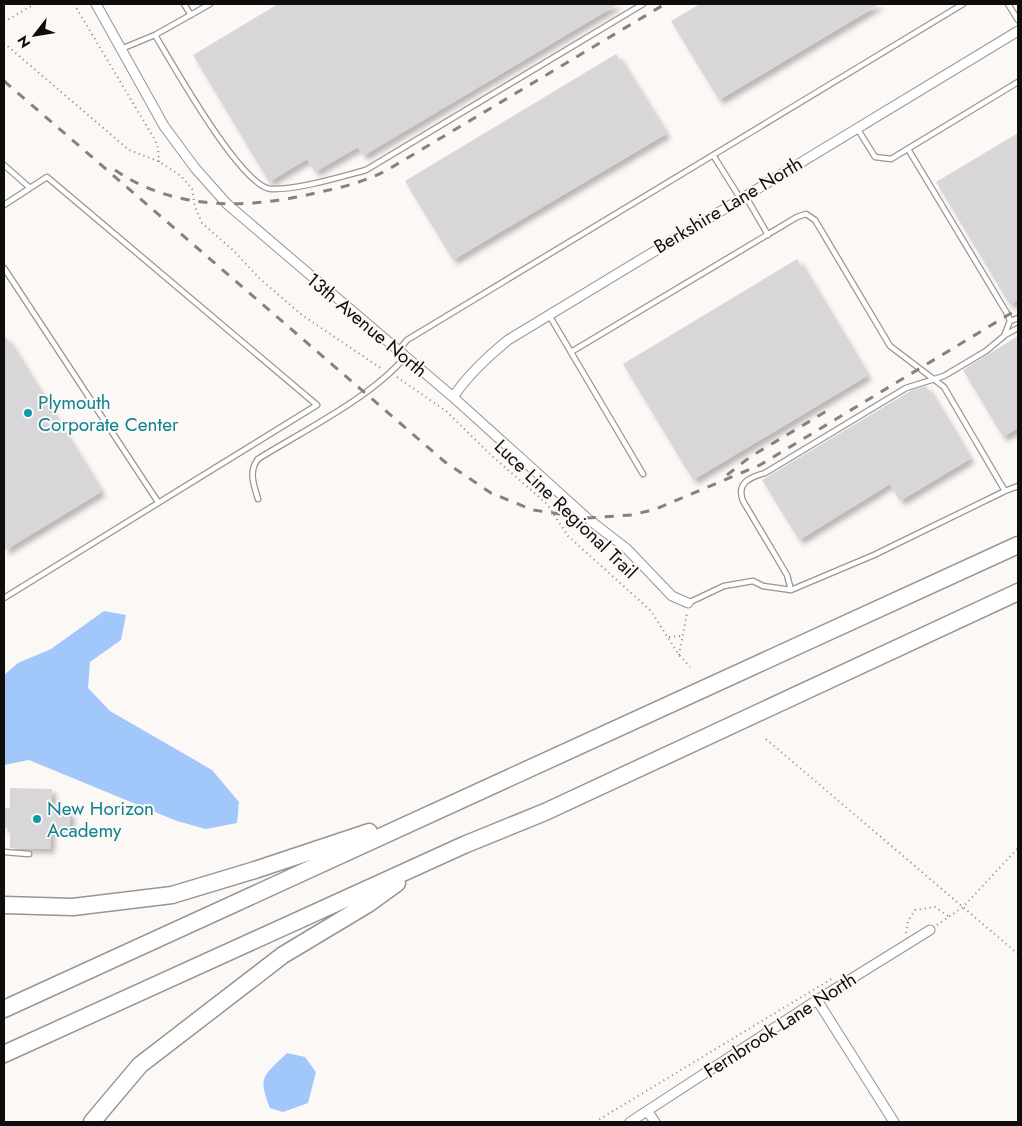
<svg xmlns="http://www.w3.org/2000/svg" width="1022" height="1126" font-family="Jost,sans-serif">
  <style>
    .water { fill: #a1c7fb }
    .building { fill: #d9d6d9; filter: url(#shadow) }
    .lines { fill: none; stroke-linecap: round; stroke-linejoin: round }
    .service-casing { stroke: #989592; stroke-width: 7 }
    .minor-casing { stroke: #989592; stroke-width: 11 }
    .motorway-casing { stroke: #989592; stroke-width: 19 }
    .path { stroke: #878483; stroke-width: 2; stroke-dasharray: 1 4; stroke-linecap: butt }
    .service { stroke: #fff; stroke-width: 4.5 }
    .minor { stroke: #fff; stroke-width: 9 }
    .motorway { stroke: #fff; stroke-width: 16 }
    .rail { stroke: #848180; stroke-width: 3; stroke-dasharray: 9 9; stroke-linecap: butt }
    .culture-dot { fill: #0f9aa8; stroke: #fcf8f6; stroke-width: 2 }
    .labels { text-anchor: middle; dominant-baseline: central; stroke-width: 4; stroke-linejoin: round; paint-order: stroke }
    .street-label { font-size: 19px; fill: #100e0d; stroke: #fcf8f6 }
    .culture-label { font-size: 19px; fill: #0d838f; stroke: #fcf8f6; text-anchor: start }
  </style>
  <defs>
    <filter id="shadow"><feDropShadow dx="4.5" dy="4.5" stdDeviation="2.5" flood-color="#0004"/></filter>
  </defs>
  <rect width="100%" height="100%" fill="#fcf8f6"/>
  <path class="water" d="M104,611L126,615L121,640L90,662L88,688L110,711L212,770L239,802L237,823L206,829L177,821L29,760L4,765V675L18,663L51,649Z
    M287,1053L305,1057L316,1072L308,1103L283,1112L270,1108C257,1076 264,1076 287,1053Z"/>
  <path class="building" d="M278,4H618L363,156L358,147L315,172L307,159L269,182L193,55Z
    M700,4H880L719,100L671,21Z
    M616,54L666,134L453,260L405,181Z
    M1018,133V300L1010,305L936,182Z
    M797,259L867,376L693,480L623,364Z
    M4,334L101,492L4,551Z
    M1018,336V428L1003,437L963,370Z
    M926,386L970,459L900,501L890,484L799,540L762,480L912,390Z
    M10,788L52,789L51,810L70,811V829L51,828L50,849L10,848V828H4V808H10Z"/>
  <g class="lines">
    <defs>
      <path id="service" d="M184,4L191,15
        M1008,4L1018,20
        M155,35C172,63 241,187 271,189C297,190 340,177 366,170L643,4
        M121,49L155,35L210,4
        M857,128L875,157L891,159L1018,82
        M713,155L740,198
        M4,165L30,188L47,177L317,405L4,598
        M746,197L768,235
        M4,205L30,188
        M4,268L158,502
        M549,315L643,474
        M1010,321L1018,318
        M1005,335L1018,328
        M398,351L407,340L963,4
        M571,352L797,217L806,214L815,220L890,346L944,387L1005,491L1018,486
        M258,499C254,485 248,472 258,459C303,431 372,397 405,357
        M791,590L787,575L743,501C736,483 750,477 765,473L906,388L944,376L986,351L1004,336L1010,321L1008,315L908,149
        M688,603L724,586L753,581L763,586L791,590L874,555L1005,491
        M4,852L29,854"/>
      <path id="minor" d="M96,4L164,126L195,168L227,204L453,397L587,518L627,549L672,596L688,603
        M453,397C468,375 487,357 508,340L1018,31
        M817,1000L894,1122
        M648,1112L655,1122
        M630,1122L817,1000L930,930"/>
      <path id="motorway" d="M4,905L73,907L172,895L255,870L369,832
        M4,1009L1018,545
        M4,1054L464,845L545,812L1018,592
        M92,1122L140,1065L283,955L368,904L397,883"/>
    </defs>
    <use href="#service" class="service-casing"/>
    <use href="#minor" class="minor-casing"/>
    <use href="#motorway" class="motorway-casing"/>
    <path class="path" d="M74,4L155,140L158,148L159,162
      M4,22L35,4
      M4,43L129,150L158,161L181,176L192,189L195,207L202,223L234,251L259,278L302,315L382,369
      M397,377L446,411L492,456L547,504L568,536L651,611L679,655L690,667
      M669,637L681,636
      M679,655L687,613
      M766,739L1018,954
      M937,925L963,907L1018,848
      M906,933L908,921L915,910L935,907L948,916
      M595,1122L833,978"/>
    <use href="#service" class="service"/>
    <use href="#minor" class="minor"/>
    <use href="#motorway" class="motorway"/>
    <path class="rail" d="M4,81L445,462L491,493L533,510L587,518L632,515L656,509L760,465L1018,309
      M115,170C176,212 251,209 320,192C344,187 367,181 389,169L665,4
      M727,475L750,457L830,409"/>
  </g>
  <g class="culture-dot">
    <circle cx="28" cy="413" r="5"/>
    <circle cx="37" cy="819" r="5"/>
  </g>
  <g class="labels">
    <g class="street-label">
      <text transform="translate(728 205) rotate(-31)">Berkshire Lane North</text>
      <text transform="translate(367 325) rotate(40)">13th Avenue North</text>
      <text transform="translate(566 509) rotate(44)">Luce Line Regional Trail</text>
      <text transform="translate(780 1025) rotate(-33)">Fernbrook Lane North</text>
    </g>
    <g class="culture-label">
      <text x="38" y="402">Plymouth<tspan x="38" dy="22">Corporate Center</tspan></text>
      <text x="47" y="808">New Horizon<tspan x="47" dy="22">Academy</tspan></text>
    </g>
  </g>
  <rect width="1022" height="1126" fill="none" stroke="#100e0d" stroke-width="10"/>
  <g transform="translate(35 35) rotate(239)" stroke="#fcf8f6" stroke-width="4" paint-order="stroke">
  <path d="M0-4L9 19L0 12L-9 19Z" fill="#100e0d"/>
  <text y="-8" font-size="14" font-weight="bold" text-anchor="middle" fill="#100e0d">N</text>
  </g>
</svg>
